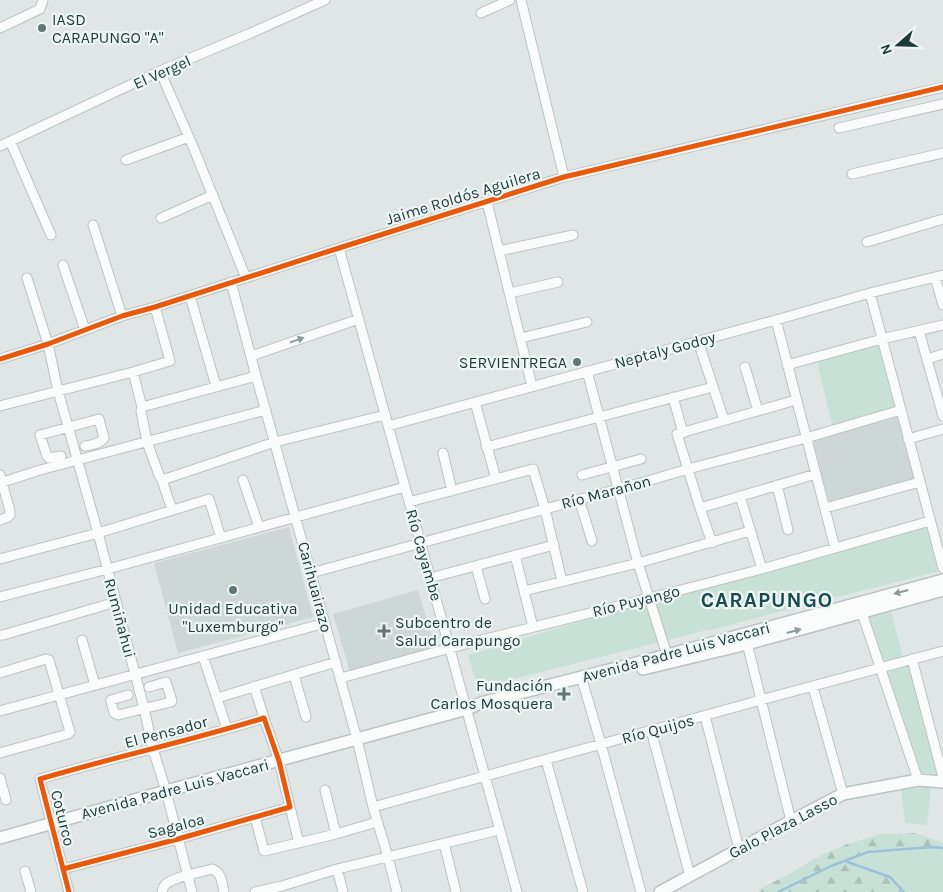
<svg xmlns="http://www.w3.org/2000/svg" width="943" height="892" font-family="Karla,sans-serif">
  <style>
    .built { fill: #cdd8d6 }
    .forest { fill: url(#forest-firs) }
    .park { fill: #c7e1d6 }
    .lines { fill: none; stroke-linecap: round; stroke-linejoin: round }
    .stream { stroke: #9dc2d8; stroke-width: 2.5 }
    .street-casing { stroke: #bdc3c2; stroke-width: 11 }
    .secondary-casing { stroke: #bcc4c3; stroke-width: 14 }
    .street { stroke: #fafbfb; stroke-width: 9 }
    .secondary { stroke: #fafbfb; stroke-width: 11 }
    .cycleway-casing { stroke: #edf6f4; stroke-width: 8 }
    .cycleway { stroke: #e8590c; stroke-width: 5 }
    .oneway { fill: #8c9a9a }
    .poi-dot { fill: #617675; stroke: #edf6f4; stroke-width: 2 }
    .labels { text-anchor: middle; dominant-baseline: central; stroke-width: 4.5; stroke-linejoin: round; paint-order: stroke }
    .poi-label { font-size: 16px; fill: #1d3a39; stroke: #edf6f4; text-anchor: start }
    .street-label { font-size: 16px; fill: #1d3a39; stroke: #edf6f4 }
    .district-label { font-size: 21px; font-weight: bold; letter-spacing: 1px; fill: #194c4c; stroke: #edf6f4 }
  </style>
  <defs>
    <pattern id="forest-firs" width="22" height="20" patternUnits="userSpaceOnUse" patternTransform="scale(1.25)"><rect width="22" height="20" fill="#c7e1d6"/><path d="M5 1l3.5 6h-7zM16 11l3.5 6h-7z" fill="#aac2b8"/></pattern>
  </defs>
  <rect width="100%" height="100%" fill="#e0e6e5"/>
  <path class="built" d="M901,416L918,481L830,504L813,446L815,439Z
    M289,527L313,617L178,653L154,563Z
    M418,590L435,648L350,672L333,614Z"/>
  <path class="forest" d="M915,833L943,843V892H759L760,889L791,873L823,854L845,845L880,834Z"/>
  <path class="park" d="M880,341L899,408L833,428L816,358Z
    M926,519L940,571L778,612L707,631V630L478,688L468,655Z
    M890,608L903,658L882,664L866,615Z
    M910,665L940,774L920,773L884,672Z
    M931,787L927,825L905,823L901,789Z
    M931,847L943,848V892H904L890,877L844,861L868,852Z"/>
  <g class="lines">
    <path class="stream" d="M845,861L890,877L904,892
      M778,892L831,866L868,852L931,847L943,848"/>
    <defs>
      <path id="street" d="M521,0L564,177
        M481,13L510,0
        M0,28L40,9L43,0
        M160,71L194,149L246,278
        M839,128L943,104
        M10,141L51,235
        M0,146L160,71L251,33L325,0
        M126,160L189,137
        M852,174L943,153
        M487,202L532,386
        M161,218L213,195
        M93,225L122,316
        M867,242L943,219
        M339,248L517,892
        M499,251L573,235
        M63,265L85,330
        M935,277L943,305
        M27,278L48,344L58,391L98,533L144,708L153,749L166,791L192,892
        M231,282L256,376L357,739L373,807L388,857L397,892
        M510,293L558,282
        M870,293L943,568
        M190,296L216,386
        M776,320L835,548
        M919,331L943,416
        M521,338L587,322
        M698,341L724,420
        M251,356L359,319
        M0,359L48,344L122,316L155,307L339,248L564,177L943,87
        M927,359L943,354
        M787,365L882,339L943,325
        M745,367L758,411
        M587,371L638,563L667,655
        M133,372L142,407L141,411L147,442L159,475L162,480L172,510
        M673,397L683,433
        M475,402L496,479
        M0,406L133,372L170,361L155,307
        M142,407L256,376
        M388,426L776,320L870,293L943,275
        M908,439L943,429
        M486,447L713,387
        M443,453L452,491
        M61,456L49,458L47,456L40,435L99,419L104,438C100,444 92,445 85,446
        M0,475L10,511V515L8,517L0,520
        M582,475L641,459
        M162,480L198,468L275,442L385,415
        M243,480L259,527
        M0,483L40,470L266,410
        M777,485L788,530
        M740,496L762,569
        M579,499L592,541
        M409,502L533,469L545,509L562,581
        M700,508L816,474
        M825,508L920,482
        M712,543L700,508L677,434L796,400
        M515,555L533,627
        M0,559L98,533L209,499L221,538
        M476,566L485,599
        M311,573L651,480L688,469L806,438L901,410
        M430,578L554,545
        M524,591L638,563L750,531
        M0,597L108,569L405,487
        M860,607L918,780
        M0,635H3L116,602
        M746,639L791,821
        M82,640L95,685
        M203,656L227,729
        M912,659L943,777
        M0,673L46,659L49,660L70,732L68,734L0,753
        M294,675L306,717
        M341,678L450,648L650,598L762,569L930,521
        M583,683L601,744L641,892
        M254,686L264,718
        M813,687L843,794
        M128,695L111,700V701L114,713L118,715L171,702L172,701L166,682L149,687
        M217,698L336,662
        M0,711L325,623
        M705,716L739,849
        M651,730L690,876
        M546,760L583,892
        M0,778L6,800
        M325,790L336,834
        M290,807L299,843
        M373,807L761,700L943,651
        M255,817L264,851L336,834L377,822
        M444,843L456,892
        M63,869L178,839L290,807L279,761L264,718C190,741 114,757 40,779L69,892
        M337,869L343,892
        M25,871L31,892
        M162,892C163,889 163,887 165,885C172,877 202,872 212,869C222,872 222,884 224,892
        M255,892L282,886L337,869L499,830"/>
      <path id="secondary" d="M643,669L747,644L943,590
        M0,838L166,791L467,709L481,703L667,655L943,580
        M660,892L791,821L843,794L918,780L943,782"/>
    </defs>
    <use href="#street" class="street-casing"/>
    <use href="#secondary" class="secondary-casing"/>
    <use href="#street" class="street"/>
    <use href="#secondary" class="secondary"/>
    <defs>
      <path id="cycleway" d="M0,359L48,344L122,316L155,307L339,248L564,177L943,87
        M63,869L178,839L290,807L279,761L264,718C190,741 114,757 40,779L69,892"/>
    </defs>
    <use href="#cycleway" class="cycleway-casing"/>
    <use href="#cycleway" class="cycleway"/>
  </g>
  <defs><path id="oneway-solid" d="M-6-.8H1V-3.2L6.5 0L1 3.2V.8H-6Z" transform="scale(1.25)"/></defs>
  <g class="oneway">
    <use href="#oneway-solid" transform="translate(297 340) rotate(-19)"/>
    <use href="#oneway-solid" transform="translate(901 592) rotate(165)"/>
    <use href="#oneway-solid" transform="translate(794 631) rotate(-15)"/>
  </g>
  <g class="poi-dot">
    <circle cx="42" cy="28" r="5"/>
    <circle cx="577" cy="362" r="5"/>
    <circle cx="233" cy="590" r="5"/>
    <path d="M381.5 623.5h5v5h5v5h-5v5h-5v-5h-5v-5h5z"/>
    <path d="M561.5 686.5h5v5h5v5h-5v5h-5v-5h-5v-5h5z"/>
  </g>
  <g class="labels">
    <g class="poi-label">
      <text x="52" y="19">IASD<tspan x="52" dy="18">CARAPUNGO "A"</tspan></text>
      <text x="567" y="362" text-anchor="end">SERVIENTREGA</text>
      <text x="233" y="608" text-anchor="middle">Unidad Educativa<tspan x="233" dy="18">"Luxemburgo"</tspan></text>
      <text x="395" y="622">Subcentro de<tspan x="395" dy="18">Salud Carapungo</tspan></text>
      <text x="553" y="685" text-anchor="end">Fundación<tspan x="553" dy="18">Carlos Mosquera</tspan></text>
    </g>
    <g class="street-label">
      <text transform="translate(162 72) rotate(-24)">El Vergel</text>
      <text transform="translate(463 196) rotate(-17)">Jaime Roldós Aguilera</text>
      <text transform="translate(665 350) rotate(-15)">Neptaly Godoy</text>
      <text transform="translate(606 492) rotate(-15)">Río Marañon</text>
      <text transform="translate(424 555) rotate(74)">Río Cayambe</text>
      <text transform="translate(315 587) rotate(75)">Carihuairazo</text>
      <text transform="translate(636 601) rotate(-14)">Río Puyango</text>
      <text transform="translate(120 618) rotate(75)">Rumiñahui</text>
      <text transform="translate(676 652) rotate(-15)">Avenida Padre Luis Vaccari</text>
      <text transform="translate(658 729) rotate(-15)">Río Quijos</text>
      <text transform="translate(166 732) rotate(-15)">El Pensador</text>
      <text transform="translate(175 789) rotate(-15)">Avenida Padre Luis Vaccari</text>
      <text transform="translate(63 818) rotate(76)">Coturco</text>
      <text transform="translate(176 826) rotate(-15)">Sagaloa</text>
      <text transform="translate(783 826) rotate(-28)">Galo Plaza Lasso</text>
    </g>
    <g class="district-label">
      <text x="767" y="600">CARAPUNGO</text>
    </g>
  </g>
  <g transform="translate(898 45) rotate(250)" stroke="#edf6f4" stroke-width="4" paint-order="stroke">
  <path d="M0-4L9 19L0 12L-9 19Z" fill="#1d3a39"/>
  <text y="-8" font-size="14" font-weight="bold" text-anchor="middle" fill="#1d3a39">N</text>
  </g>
</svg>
